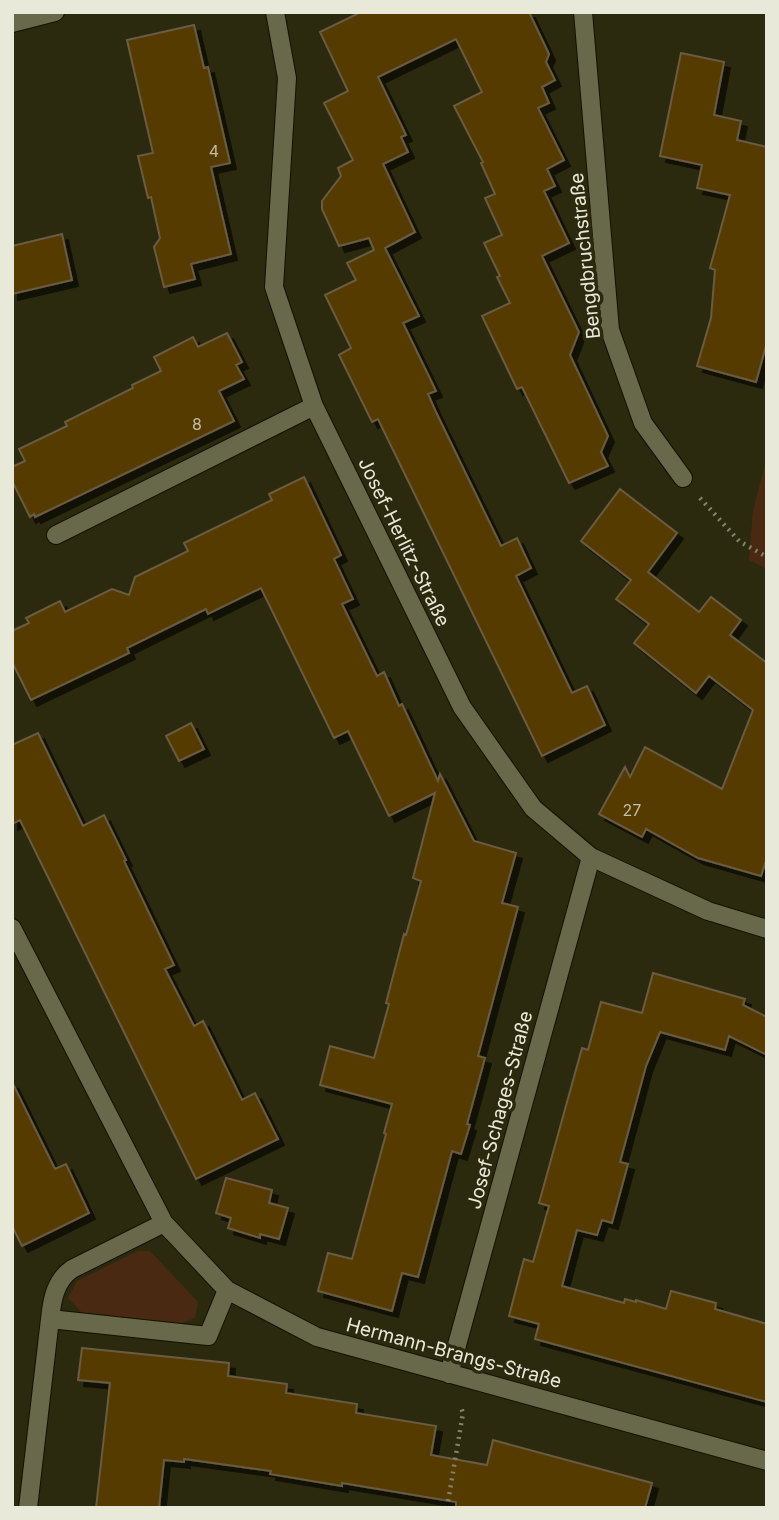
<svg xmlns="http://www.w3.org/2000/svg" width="779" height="1520" font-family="Inter,sans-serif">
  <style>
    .green { fill: #4a2912 }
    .building { fill: #553b01; stroke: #6a5b42; stroke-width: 2; filter: url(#shadow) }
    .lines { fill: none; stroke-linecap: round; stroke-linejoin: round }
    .minor-casing { stroke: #131200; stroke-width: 20 }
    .path { stroke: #83826c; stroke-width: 4.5; stroke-dasharray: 2 5; stroke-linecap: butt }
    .minor { stroke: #68684b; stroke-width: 18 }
    .labels { text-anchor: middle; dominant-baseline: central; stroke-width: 7; stroke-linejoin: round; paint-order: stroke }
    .number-label { font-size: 16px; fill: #c4bea3 }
    .street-label { font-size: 19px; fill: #e9e9d9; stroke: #2b2a0f }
  </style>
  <defs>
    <filter id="shadow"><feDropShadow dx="6" dy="6" stdDeviation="0" flood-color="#0009"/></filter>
  </defs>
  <rect width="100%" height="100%" fill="#2b2a0f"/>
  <path class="green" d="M767,457V569L749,560L753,510Z
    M138,1251H150L198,1302L195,1318L179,1324L83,1314L68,1298L77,1281Z"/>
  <path class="building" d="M361,12H529L549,54L546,62L555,80L542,87L549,103L538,108L564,160L547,169L555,186L544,191L569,243L542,256L579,332L570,355L608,436L601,452L608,466L569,483L522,387L517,389L482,316L510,303L497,277L500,276L484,243L502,235L485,198L495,194L481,163L483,162L454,106L482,92L456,39L378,77L406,135L401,137L408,152L383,164L415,232L385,248L419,316L403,323L436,391L428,394L435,410L501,546L517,538L531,568L516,576L572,693L587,686L605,725L542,756L378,419L372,422L339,355L351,348L325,295L356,280L347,263L374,250L369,238L339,246L322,209V201L341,176L338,168L353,160L324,103L348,91L320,32Z
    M194,25L204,68L208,67L230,163L211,167L231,254L191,264L195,279L164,287L154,247L160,238L151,197L148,198L138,156L153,153L127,40Z
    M681,53L724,62L714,115L741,121L737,140L767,147V342L756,382L697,366L711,318L715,270L710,268L730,195L697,188L702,165L660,156Z
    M62,234L72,280L12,294V246Z
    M227,333L242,362L236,365L244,379L219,391L234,421L35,517L34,514L30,517L12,481V467L25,461L19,449L67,426L65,422L133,388L132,385L161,371L154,357L193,337L198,347Z
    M304,477L341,555L334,559L353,599L342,604L377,676L384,672L399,706L402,704L438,781L440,774L474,841L516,853L502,903L518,907L478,1056L485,1058L467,1124L470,1125L461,1154L452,1151L418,1277L402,1273L392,1311L318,1291L328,1253L352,1259L386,1134L384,1133L392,1104L320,1085L330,1046L374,1058L389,1004L386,1003L404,934L406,935L421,881L413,878L435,793L389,816L348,731L334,738L261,588L208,614L206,609L127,648L129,653L31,700L12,662V631L29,623L26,618L60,601L65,612L112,589L129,595L135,577L188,551L184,543L272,500L269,494Z
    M620,489L677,533L648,572L699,612L711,597L741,620L730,635L767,663V858L761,876L698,858L646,829L642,837L599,814L625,767L630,777L645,747L722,789L753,710L709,676L696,693L634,643L649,624L616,599L631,580L581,541Z
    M191,723L204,749L179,761L166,736Z
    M38,733L83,826L104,815L126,860L124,861L174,965L165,969L194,1026L203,1021L242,1100L255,1093L278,1139L196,1179L20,820L12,824V745Z
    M653,973L745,999L743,1005L767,1017V1055L729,1036L725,1050L660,1032L646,1066L620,1162L628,1164L612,1223L602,1220L597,1235L577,1230L562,1286L624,1303L625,1299L636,1302V1300L666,1309L671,1291L716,1303L715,1309L767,1324V1402L535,1339L539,1324L509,1316L524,1259L533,1262L549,1206L539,1203L582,1048L588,1050L601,1002L642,1013Z
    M12,1082L55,1169L66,1164L89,1213L22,1246L12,1226Z
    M226,1178L272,1190L269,1203L288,1208L279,1239L260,1234V1238L228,1228L231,1218L216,1213Z
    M82,1348L229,1363L228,1376L287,1384L286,1393L357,1404L356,1413L436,1426L431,1455L487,1465L493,1440L652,1483L645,1508H456V1502L342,1483V1486L270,1474L271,1471L184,1459V1462L164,1460L159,1508H96L110,1383L78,1380Z"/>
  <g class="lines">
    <defs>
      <path id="minor" d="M275,12L287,78L274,287L314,406L462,707L533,808L591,857L708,911L767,929
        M583,12L610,330L643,423L683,478
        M12,23L55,12
        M56,535L314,406
        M12,928L164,1223L227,1290L317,1337L767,1461
        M50,1319L208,1336L227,1290
        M449,1374L591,857
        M28,1508L50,1319C52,1300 55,1281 72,1269L164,1223"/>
    </defs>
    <use href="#minor" class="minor-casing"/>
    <path class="path" d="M700,498L739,541L767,557
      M447,1508L463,1413L460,1405"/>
    <use href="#minor" class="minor"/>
  </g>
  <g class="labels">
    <g class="number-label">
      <text x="214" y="151">4</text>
      <text x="197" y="424">8</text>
      <text x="632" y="810">27</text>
    </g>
    <g class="street-label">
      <text transform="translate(585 256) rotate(-96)">Bengdbruchstraße</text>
      <text transform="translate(404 542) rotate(64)">Josef-Herlitz-Straße</text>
      <text transform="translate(500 1110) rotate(-75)">Josef-Schages-Straße</text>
      <text transform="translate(454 1353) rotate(15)">Hermann-Brangs-Straße</text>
    </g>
  </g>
  <rect width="779" height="1520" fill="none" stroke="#e9e9d9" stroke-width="28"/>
</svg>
